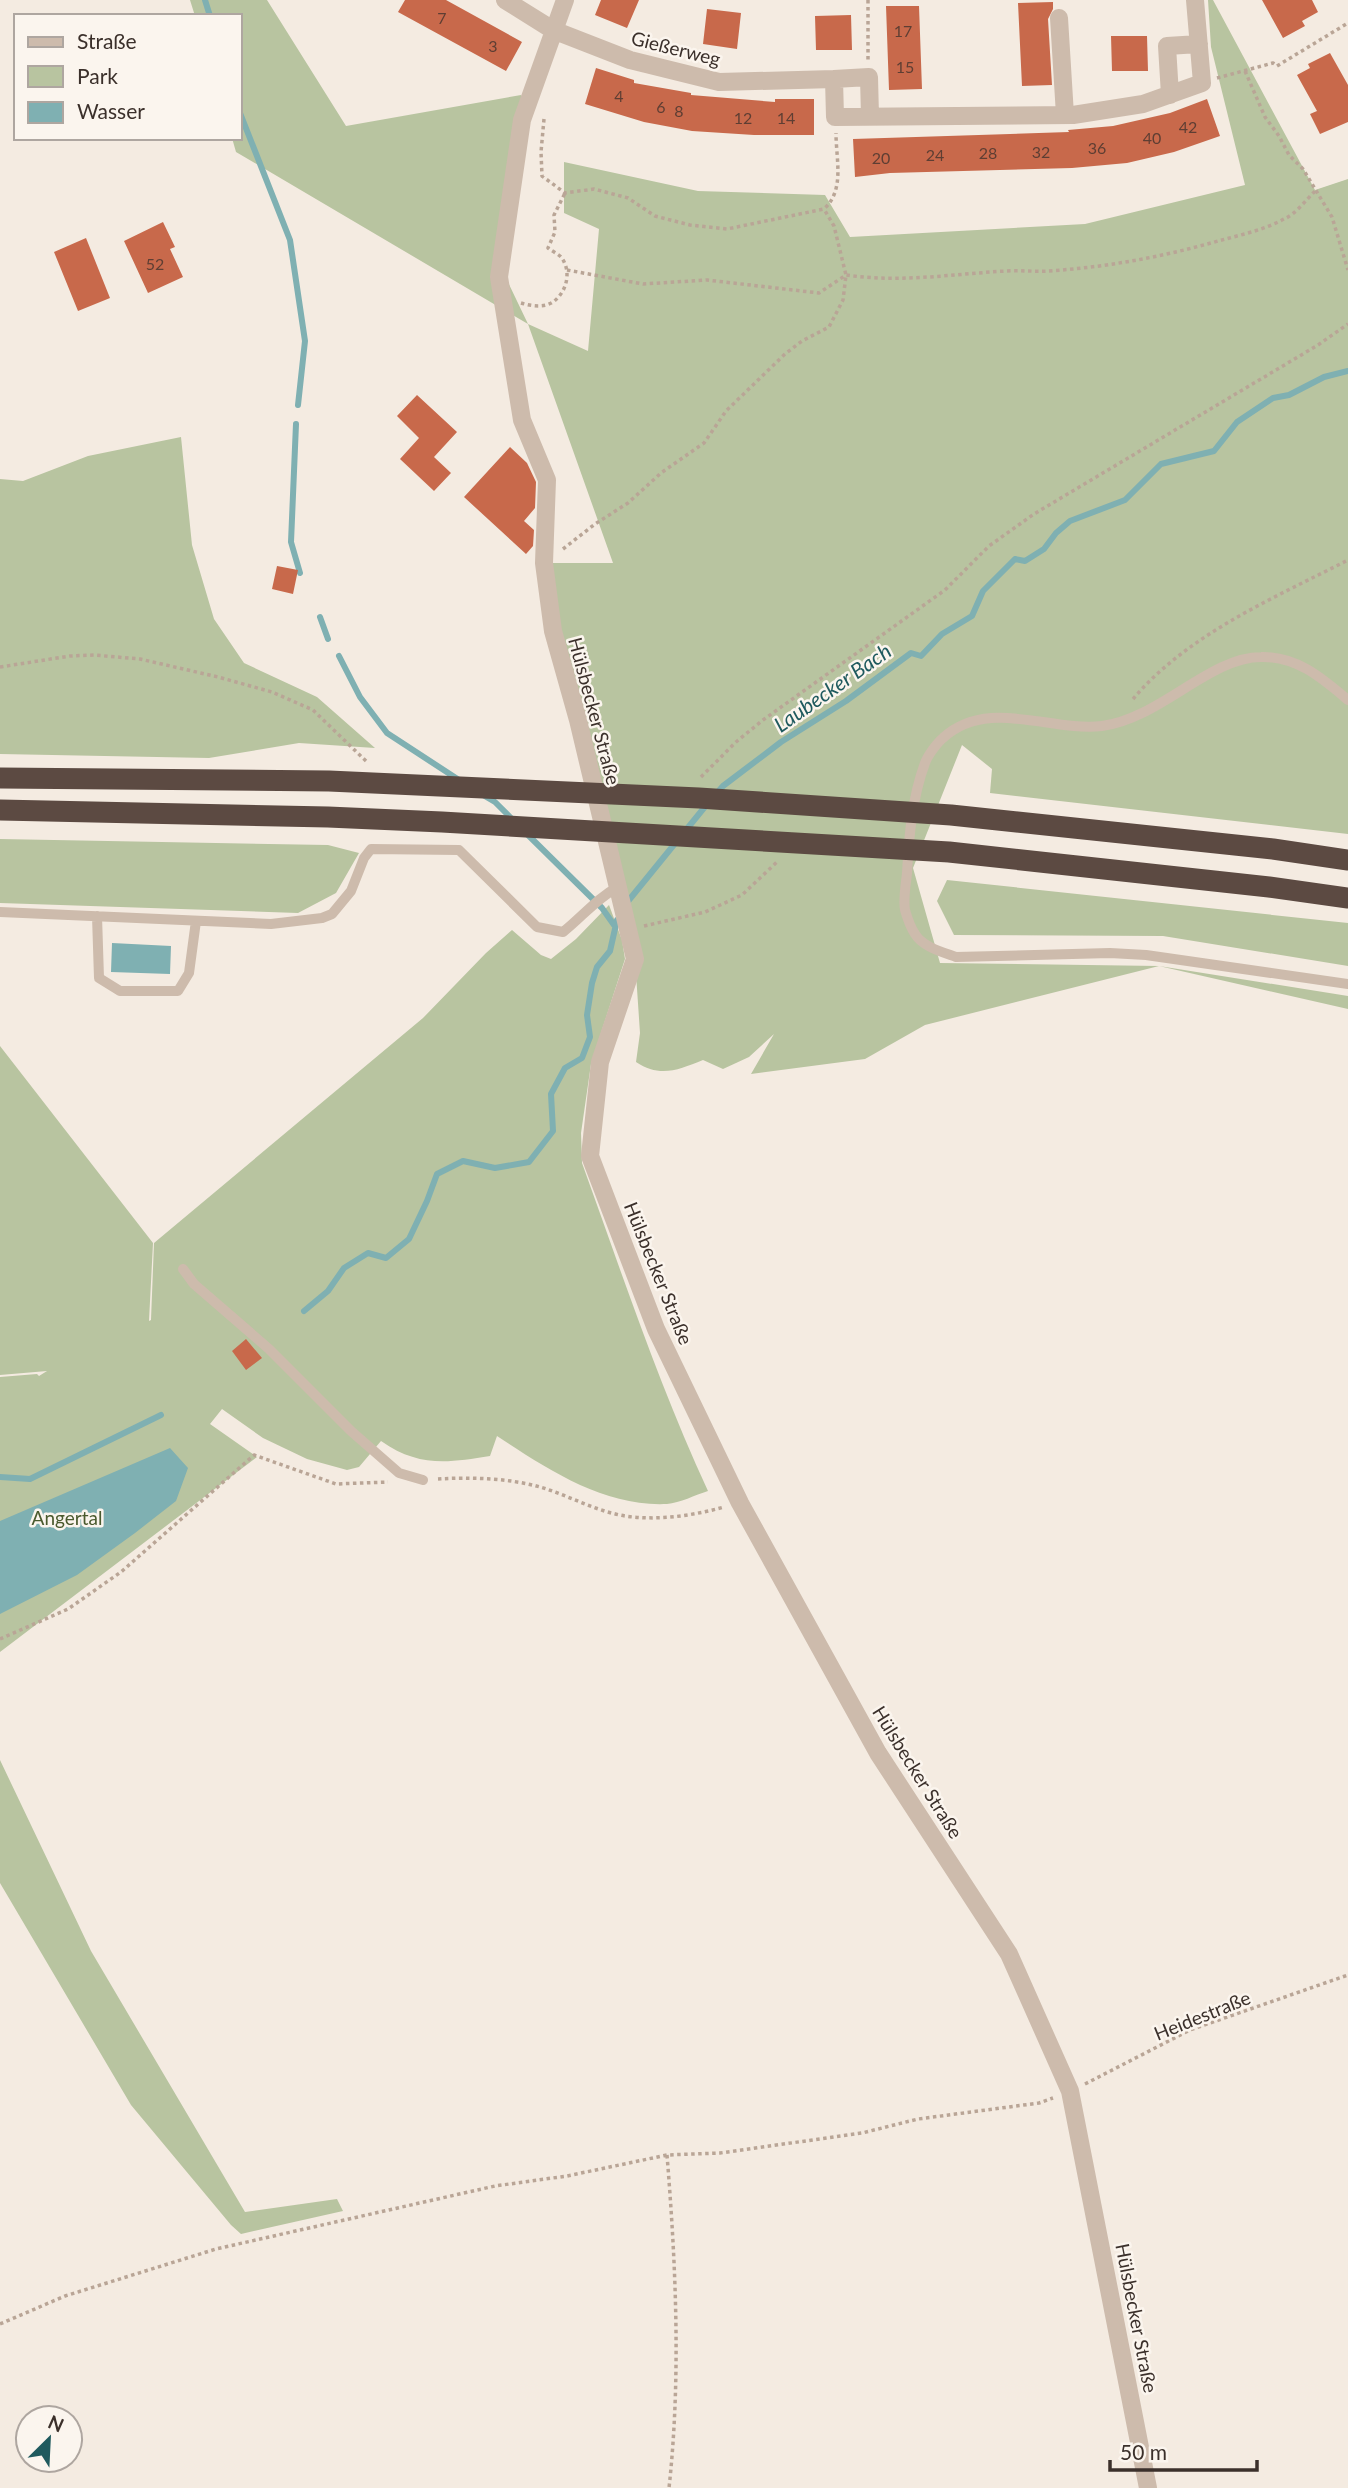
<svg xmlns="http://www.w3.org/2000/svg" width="1348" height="2488" font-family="Lato,sans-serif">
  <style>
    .green { fill: #b8c4a0 }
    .water { fill: #7fb0b2 }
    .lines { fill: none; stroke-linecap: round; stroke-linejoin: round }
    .stream { stroke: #7fb0b2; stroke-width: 6 }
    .building { fill: #c8694b }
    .path { stroke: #b9a596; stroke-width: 3.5; stroke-dasharray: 3.5 3.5; stroke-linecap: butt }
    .lane { stroke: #cdbbac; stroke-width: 10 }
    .street { stroke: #cdbbac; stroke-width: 18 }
    .highway { stroke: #5c4a42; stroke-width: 21 }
    .labels { text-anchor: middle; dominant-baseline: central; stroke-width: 5; stroke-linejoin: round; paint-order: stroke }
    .number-label { font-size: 16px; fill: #5e3e33 }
    .street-label { font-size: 19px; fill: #3b302b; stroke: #fbf5ee }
    .park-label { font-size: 19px; fill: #4a5a2e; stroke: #fbf5ee }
    .water-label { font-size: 21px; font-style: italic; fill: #1f5a5e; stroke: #fbf5ee }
  </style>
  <rect width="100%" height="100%" fill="#f4ebe1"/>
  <path class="green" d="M190,0H267L346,126L521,95L531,111L505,276L528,324L588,351L599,229L564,213V162L698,191L825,195L850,237L1085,224L1245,185L1211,47L1208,0H1213L1315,190L1348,179V834L990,793L992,769L962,745L913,868L940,963L1159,966L1348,996V1009L1159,966L925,1025L865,1059L751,1074L774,1034L749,1057L723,1069L703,1060C678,1070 660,1078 636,1062L640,1033L635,959L556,627L551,563H613L528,324L236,152L232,138H240V16H195Z
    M181,437L192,545L214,619L244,663L317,697L375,748L299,743L209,758L0,754V479L23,481L88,456Z
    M0,839L328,845L359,853L336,893L298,913L0,903Z
    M947,880L1348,923V966L1163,936L954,935L937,901Z
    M609,905L622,940L625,959L591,1064L581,1133L582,1163C622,1274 659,1385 708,1491C695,1495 680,1503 667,1504C604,1507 547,1469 497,1436L490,1456C447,1463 418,1467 381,1441L359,1467L347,1470L307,1459L263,1438L222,1409L210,1424L257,1457L0,1652V1377L37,1374L39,1376L47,1371L0,1375V1046L153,1243L149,1321L151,1320L154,1243L423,1018L486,953L512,930L541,955L551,959L576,939Z
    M0,1760L91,1951L245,2212L337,2199L343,2211L241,2234L231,2225L131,2105L0,1883Z"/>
  <path class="water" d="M112,943L171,946L170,974L111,972Z
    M170,1448L188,1468L176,1501L135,1533L77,1575L0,1614V1521Z"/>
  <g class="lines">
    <path class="stream" d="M205,0L210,16
      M240,113L290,240L305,341L298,405
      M296,424L291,542L300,573
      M320,617L328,639
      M339,656L360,697L387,733L459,780
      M483,795L495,802L512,819
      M715,795L723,786L781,742L846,701L911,653L921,656L942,634L972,616L983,591L1015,559L1025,561L1044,549L1056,533L1070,521L1125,500L1161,464L1214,451L1237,422L1273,398L1289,395L1324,377L1348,371
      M686,830L708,803
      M527,834L602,908L614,925
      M629,900L677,841
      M304,1311L328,1291L344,1268L368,1253L386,1258L409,1239L427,1201L437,1174L463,1161L495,1168L529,1162L553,1131L551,1094L565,1068L582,1058L590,1037L587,1015L592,983L597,967L610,951L617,920
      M0,1477L30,1479L161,1415"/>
  </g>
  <path class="building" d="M405,0H446L522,42L506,71L398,12Z
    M601,0H639L627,28L595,15Z
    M1262,0H1312L1318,12L1302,21L1305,26L1283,38Z
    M1053,2V9L1048,19L1052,85L1022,86L1018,3Z
    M886,6H919L922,89L889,90Z
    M707,9L741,13L737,49L703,44Z
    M851,15L852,50H816L815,16Z
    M1111,36H1147L1148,71H1112Z
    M1330,53L1348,85V122L1320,134L1310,114L1317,111L1297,75L1310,68L1308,64Z
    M596,68L634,80V83L691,93V95L775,102V99H814V135H754L692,131L644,122L585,104Z
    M1207,99L1220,136L1174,152L1127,163L1072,168L890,173L855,177L853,139L1069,132L1068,130L1113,126L1170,113Z
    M163,222L175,247L170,249L183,277L148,293L124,241Z
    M86,238L110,298L78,311L54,252Z
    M417,395L457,432L434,457L451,473L434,491L400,459L419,438L397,416Z
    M510,447L527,463L536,482L535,508L524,521L534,530L533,546L526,554L464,497Z
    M277,566L298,570L293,594L272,589Z
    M246,1339L262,1358L246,1370L232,1351Z"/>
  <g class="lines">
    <path class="path" d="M868,0V61
      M1245,71L1265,117L1279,136L1289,155L1303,169L1332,217L1348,270
      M1217,78L1273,63L1277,66L1348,23
      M544,119L541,152L542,176L565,193L594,189L628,198L655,216L690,225L727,229L824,209C845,190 836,160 836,133
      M567,270L643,284L707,280L819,293L846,275C900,283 953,274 1006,271C1021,270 1035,272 1049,271C1107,267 1162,257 1218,241C1240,235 1264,230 1284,219C1296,214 1306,200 1315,191
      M521,303C531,306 544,308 553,302C567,292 572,271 561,257C558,254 552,251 548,248L555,232L554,215L565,193
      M563,549L595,524L628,503L661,473L704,443L726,411L785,354L802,341L829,327L843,300L846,275L834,226L824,209
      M0,667L70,656L94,655L140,659L218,677L272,692L313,710L367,762
      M1133,699C1188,634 1274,598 1348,560
      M701,777L736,742L763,720L945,590L989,546L1034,514L1318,345L1348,324
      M644,926L705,912L742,895L778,861
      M438,1479C471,1477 508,1478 540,1487C571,1496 600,1514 633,1517C664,1520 695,1515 724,1507
      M0,1639L68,1609L121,1572L254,1455L336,1484L388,1482
      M1085,2084L1190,2030L1348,1975
      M667,2155C676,2266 681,2378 669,2488
      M0,2324L65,2296L216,2249L495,2186L567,2176L667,2155L720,2153L862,2133L918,2119L1039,2103L1053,2098"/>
    <path class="lane" d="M1348,700C1322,678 1297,656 1261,657C1210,657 1159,719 1102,726C1050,732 988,697 943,738C937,743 928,755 925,763C912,798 909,836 907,873C906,884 903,898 905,910C907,917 911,928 915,934C923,947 942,952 956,957L1110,953L1146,955L1348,984
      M0,912L271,924L322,918L332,914L351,891L364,858L371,849L459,850L537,927L563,932C582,917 597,898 618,887
      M97,916L99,978L120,991H178L189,973L196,921
      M183,1269L194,1284L269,1349L351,1431L399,1473L423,1480"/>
    <path class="street" d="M505,0L553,30L630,60L719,82L834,79
      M565,0L522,120L499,277L522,420L547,480L544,563L553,631L578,720L635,959L600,1062L590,1156L656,1329L740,1503L878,1753L1009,1954L1070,2091L1148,2488
      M1059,18L1065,115
      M1170,95L1167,46L1199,44
      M870,116L869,77L834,79L835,117L1073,115L1143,104L1202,83L1195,0"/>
    <path class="highway" d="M0,778L329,781L699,798L951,815L1273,849L1348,860
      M0,810L328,817L442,822L949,852L1269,887L1348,898"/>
  </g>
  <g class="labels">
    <g class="number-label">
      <text x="442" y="17">7</text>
      <text x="903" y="30">17</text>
      <text x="493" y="45">3</text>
      <text x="905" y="66">15</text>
      <text x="619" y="95">4</text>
      <text x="661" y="106">6</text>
      <text x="679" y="110">8</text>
      <text x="743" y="117">12</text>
      <text x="786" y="117">14</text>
      <text x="1188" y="126">42</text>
      <text x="1152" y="137">40</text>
      <text x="1097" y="147">36</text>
      <text x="1041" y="151">32</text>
      <text x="988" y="152">28</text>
      <text x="935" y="154">24</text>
      <text x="881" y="157">20</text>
      <text x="155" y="263">52</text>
    </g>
    <g class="street-label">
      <text transform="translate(676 48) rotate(14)">Gießerweg</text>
      <text transform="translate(595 711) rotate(75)">Hülsbecker Straße</text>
      <text transform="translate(659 1273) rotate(68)">Hülsbecker Straße</text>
      <text transform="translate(918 1772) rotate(58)">Hülsbecker Straße</text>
      <text transform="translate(1202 2015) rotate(-22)">Heidestraße</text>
      <text transform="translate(1137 2318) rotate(79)">Hülsbecker Straße</text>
    </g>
    <g class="park-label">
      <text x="67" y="1517">Angertal</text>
    </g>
    <g class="water-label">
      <text transform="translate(832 687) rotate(-35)">Laubecker Bach</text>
    </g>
  </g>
  <rect x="14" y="14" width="228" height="126" fill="#fbf5ee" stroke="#aea6a0" stroke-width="2"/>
  <rect x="28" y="37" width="35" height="10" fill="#cdbbac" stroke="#aea6a0" stroke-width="2"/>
  <text x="77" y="49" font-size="21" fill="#3b302b">Straße</text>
  <rect x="28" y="66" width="35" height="21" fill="#b8c4a0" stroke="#aea6a0" stroke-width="2"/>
  <text x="77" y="84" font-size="21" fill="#3b302b">Park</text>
  <rect x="28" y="102" width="35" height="21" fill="#7fb0b2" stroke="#aea6a0" stroke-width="2"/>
  <text x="77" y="119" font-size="21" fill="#3b302b">Wasser</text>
  <g transform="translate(49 2439) rotate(24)"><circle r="33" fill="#fbf5ee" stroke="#aea6a0" stroke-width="2"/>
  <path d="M0-5L12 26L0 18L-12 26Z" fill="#1f5a5e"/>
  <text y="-10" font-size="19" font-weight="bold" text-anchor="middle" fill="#3b302b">N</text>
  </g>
  <path d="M1110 2460v10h147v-10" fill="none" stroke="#3b302b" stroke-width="3.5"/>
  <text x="1120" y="2460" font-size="21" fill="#3b302b" stroke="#fbf5ee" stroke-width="5" paint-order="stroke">50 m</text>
</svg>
